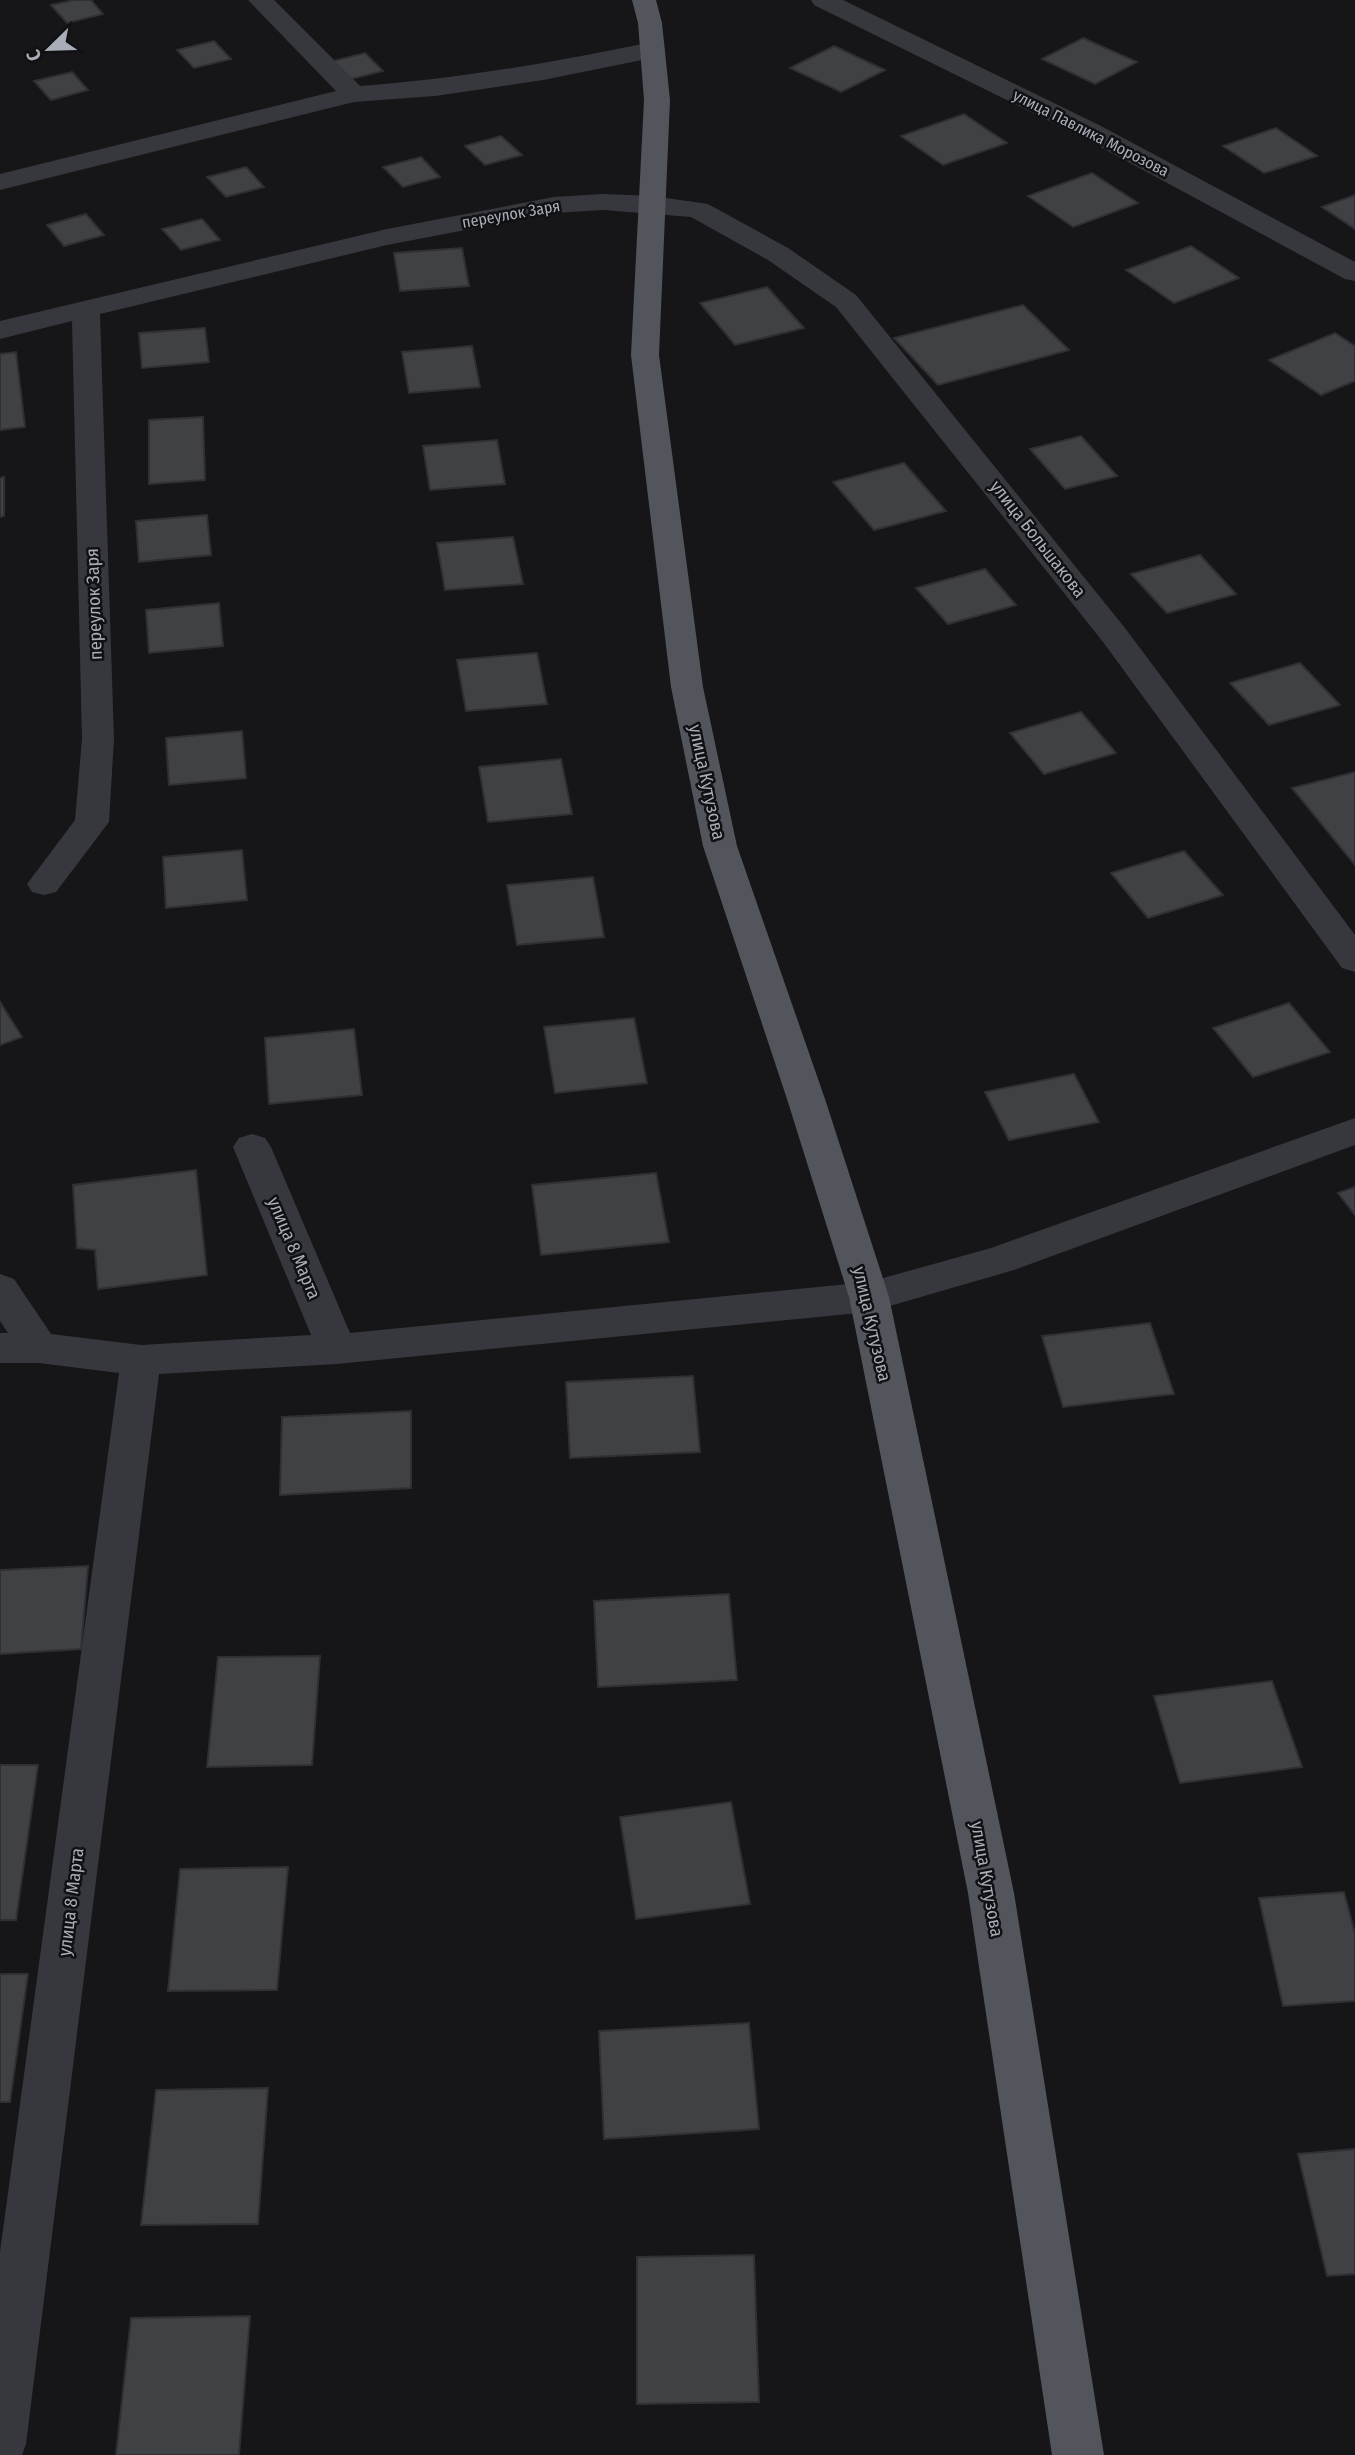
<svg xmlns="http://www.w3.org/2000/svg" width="1355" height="2455" font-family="'Fira Sans Condensed',sans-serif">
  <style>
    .building { fill: #404145; stroke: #303034; stroke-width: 2 }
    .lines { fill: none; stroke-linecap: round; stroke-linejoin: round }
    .minor { fill: #37383d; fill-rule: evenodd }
    .major { fill: #53555c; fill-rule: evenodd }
    .labels { text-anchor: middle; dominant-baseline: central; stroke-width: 5; stroke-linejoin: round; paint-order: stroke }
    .far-street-label { font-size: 16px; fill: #a8adb8; stroke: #111113 }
    .street-label { font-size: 18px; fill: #a8adb8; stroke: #111113 }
  </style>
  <rect width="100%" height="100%" fill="#161618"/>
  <path class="building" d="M74,0H91L103,14L67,23L51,5Z
    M1083,38L1137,62L1095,84L1042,59Z
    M214,41L231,59L194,68L177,50Z
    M834,46L885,70L841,92L790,68Z
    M365,53L383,71L347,80L329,62Z
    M72,72L88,90L51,100L34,81Z
    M964,114L1007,143L943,165L901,136Z
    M1276,128L1317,156L1264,173L1223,146Z
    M501,136L522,155L485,165L465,146Z
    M421,157L440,177L403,187L383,167Z
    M246,167L264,187L226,197L207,177Z
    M1092,173L1138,203L1073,227L1028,196Z
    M1355,195V229L1322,207Z
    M86,214L104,235L64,246L47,225Z
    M202,219L220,240L181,250L162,229Z
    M1191,246L1239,278L1174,303L1126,270Z
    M462,248L469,286L400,291L394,253Z
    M767,287L804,328L735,345L700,303Z
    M1023,305L1069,350L938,385L894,338Z
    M205,328L209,362L142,368L139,333Z
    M1335,333L1355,346V381L1321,395L1269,360Z
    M472,346L480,387L409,393L402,352Z
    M16,352L25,427L0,430V354Z
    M203,417L205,480L149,484V420Z
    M1081,436L1117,476L1065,489L1030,449Z
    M497,440L505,484L430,490L423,446Z
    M904,463L946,511L874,530L833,482Z
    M4,477V516L0,517V478Z
    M207,515L211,555L139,562L136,521Z
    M513,537L523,584L445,590L437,543Z
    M1200,555L1236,594L1167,613L1131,574Z
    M985,569L1016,605L948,624L916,588Z
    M219,603L223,646L149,653L146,610Z
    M537,653L547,704L466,711L457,660Z
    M1300,663L1340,705L1269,725L1230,683Z
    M1081,712L1116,753L1044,774L1010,733Z
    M242,731L246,778L169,785L166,738Z
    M561,759L572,814L488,822L479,767Z
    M1355,772V865L1292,788Z
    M242,850L247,900L166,908L163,857Z
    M1184,851L1223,895L1148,918L1111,873Z
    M593,877L604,937L517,945L507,885Z
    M0,1002L22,1037L0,1045Z
    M1289,1003L1330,1052L1253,1077L1213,1028Z
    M634,1018L647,1083L555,1093L544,1027Z
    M354,1029L362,1095L269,1104L265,1038Z
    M1074,1074L1099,1122L1009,1140L985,1092Z
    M196,1170L207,1275L98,1289L95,1250L77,1248L73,1185Z
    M656,1173L669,1242L541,1255L532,1185Z
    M1355,1187V1215L1338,1193Z
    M1150,1323L1174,1394L1063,1407L1042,1336Z
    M693,1376L700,1452L570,1458L566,1382Z
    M411,1411V1488L280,1495L282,1417Z
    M88,1566L81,1649L0,1654V1570Z
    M729,1594L737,1680L598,1687L594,1601Z
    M320,1656L312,1765L207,1767L218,1657Z
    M1272,1681L1302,1767L1180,1783L1154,1696Z
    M0,1765H38L16,1920H0Z
    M731,1802L750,1904L636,1919L620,1817Z
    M288,1867L277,1990L168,1991L180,1869Z
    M1344,1892L1355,1934V2001L1283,2006L1259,1898Z
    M0,1974H28L10,2102H0Z
    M749,2023L759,2129L604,2139L599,2031Z
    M268,2088L258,2224L141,2225L156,2090Z
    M1355,2149V2274L1327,2276L1298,2154Z
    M754,2255L759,2402L637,2404V2257Z
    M250,2316L239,2455H116L131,2318Z"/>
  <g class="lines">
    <path class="minor" d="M248,0H274L360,86C459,79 555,62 652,42L661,45L665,50L661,55L652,58L543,80L435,96L354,102L0,190V174L336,91Z
      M811,0H843L1101,126L1355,262V281L1345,279L1082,137L814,5Z
      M603,194L652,196L708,204L788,248L856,295L1125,628L1355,935V972L1342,968L1103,642L836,307L768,260L691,217L603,210L554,213L387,245L100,314L114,739L109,822L56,892L44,895L32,892L27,884L75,820L82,739L72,321L0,339V321L387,229L554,197Z
      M1355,1118V1145L1014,1270L869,1312L337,1364L159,1374L26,2444L22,2455H0V2252L119,1373L39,1363H0V1333H8L0,1321V1274L14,1279L51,1334L141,1345L311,1335L233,1147L239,1138L252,1134L265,1138L271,1147L350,1333L869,1282L991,1248Z"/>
    <path class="major" d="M632,0H656L662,23L670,100L659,355L703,687L737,846L825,1099L889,1297L1014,1893L1104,2455H1052L968,1893L849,1297L787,1099L703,846L671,687L631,355L644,100L638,23Z"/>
  </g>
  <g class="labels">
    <g class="far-street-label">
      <text transform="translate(1091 133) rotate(27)">улица Павлика Морозова</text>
      <text transform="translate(511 214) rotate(-10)">переулок Заря</text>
    </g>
    <g class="street-label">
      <text transform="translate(1038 539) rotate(52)">улица Большакова</text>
      <text transform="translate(94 604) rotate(-92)">переулок Заря</text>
      <text transform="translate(707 782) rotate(78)">улица Кутузова</text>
      <text transform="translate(294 1248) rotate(67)">улица 8 Марта</text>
      <text transform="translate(872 1324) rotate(77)">улица Кутузова</text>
      <text transform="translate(987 1879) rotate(80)">улица Кутузова</text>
      <text transform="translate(71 1902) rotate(-83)">улица 8 Марта</text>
    </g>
  </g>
  <g transform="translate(49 49) rotate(247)" stroke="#111113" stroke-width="5" paint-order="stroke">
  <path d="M0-5L12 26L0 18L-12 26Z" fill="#a8adb8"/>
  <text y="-10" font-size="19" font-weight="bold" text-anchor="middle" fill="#a8adb8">С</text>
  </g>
</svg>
